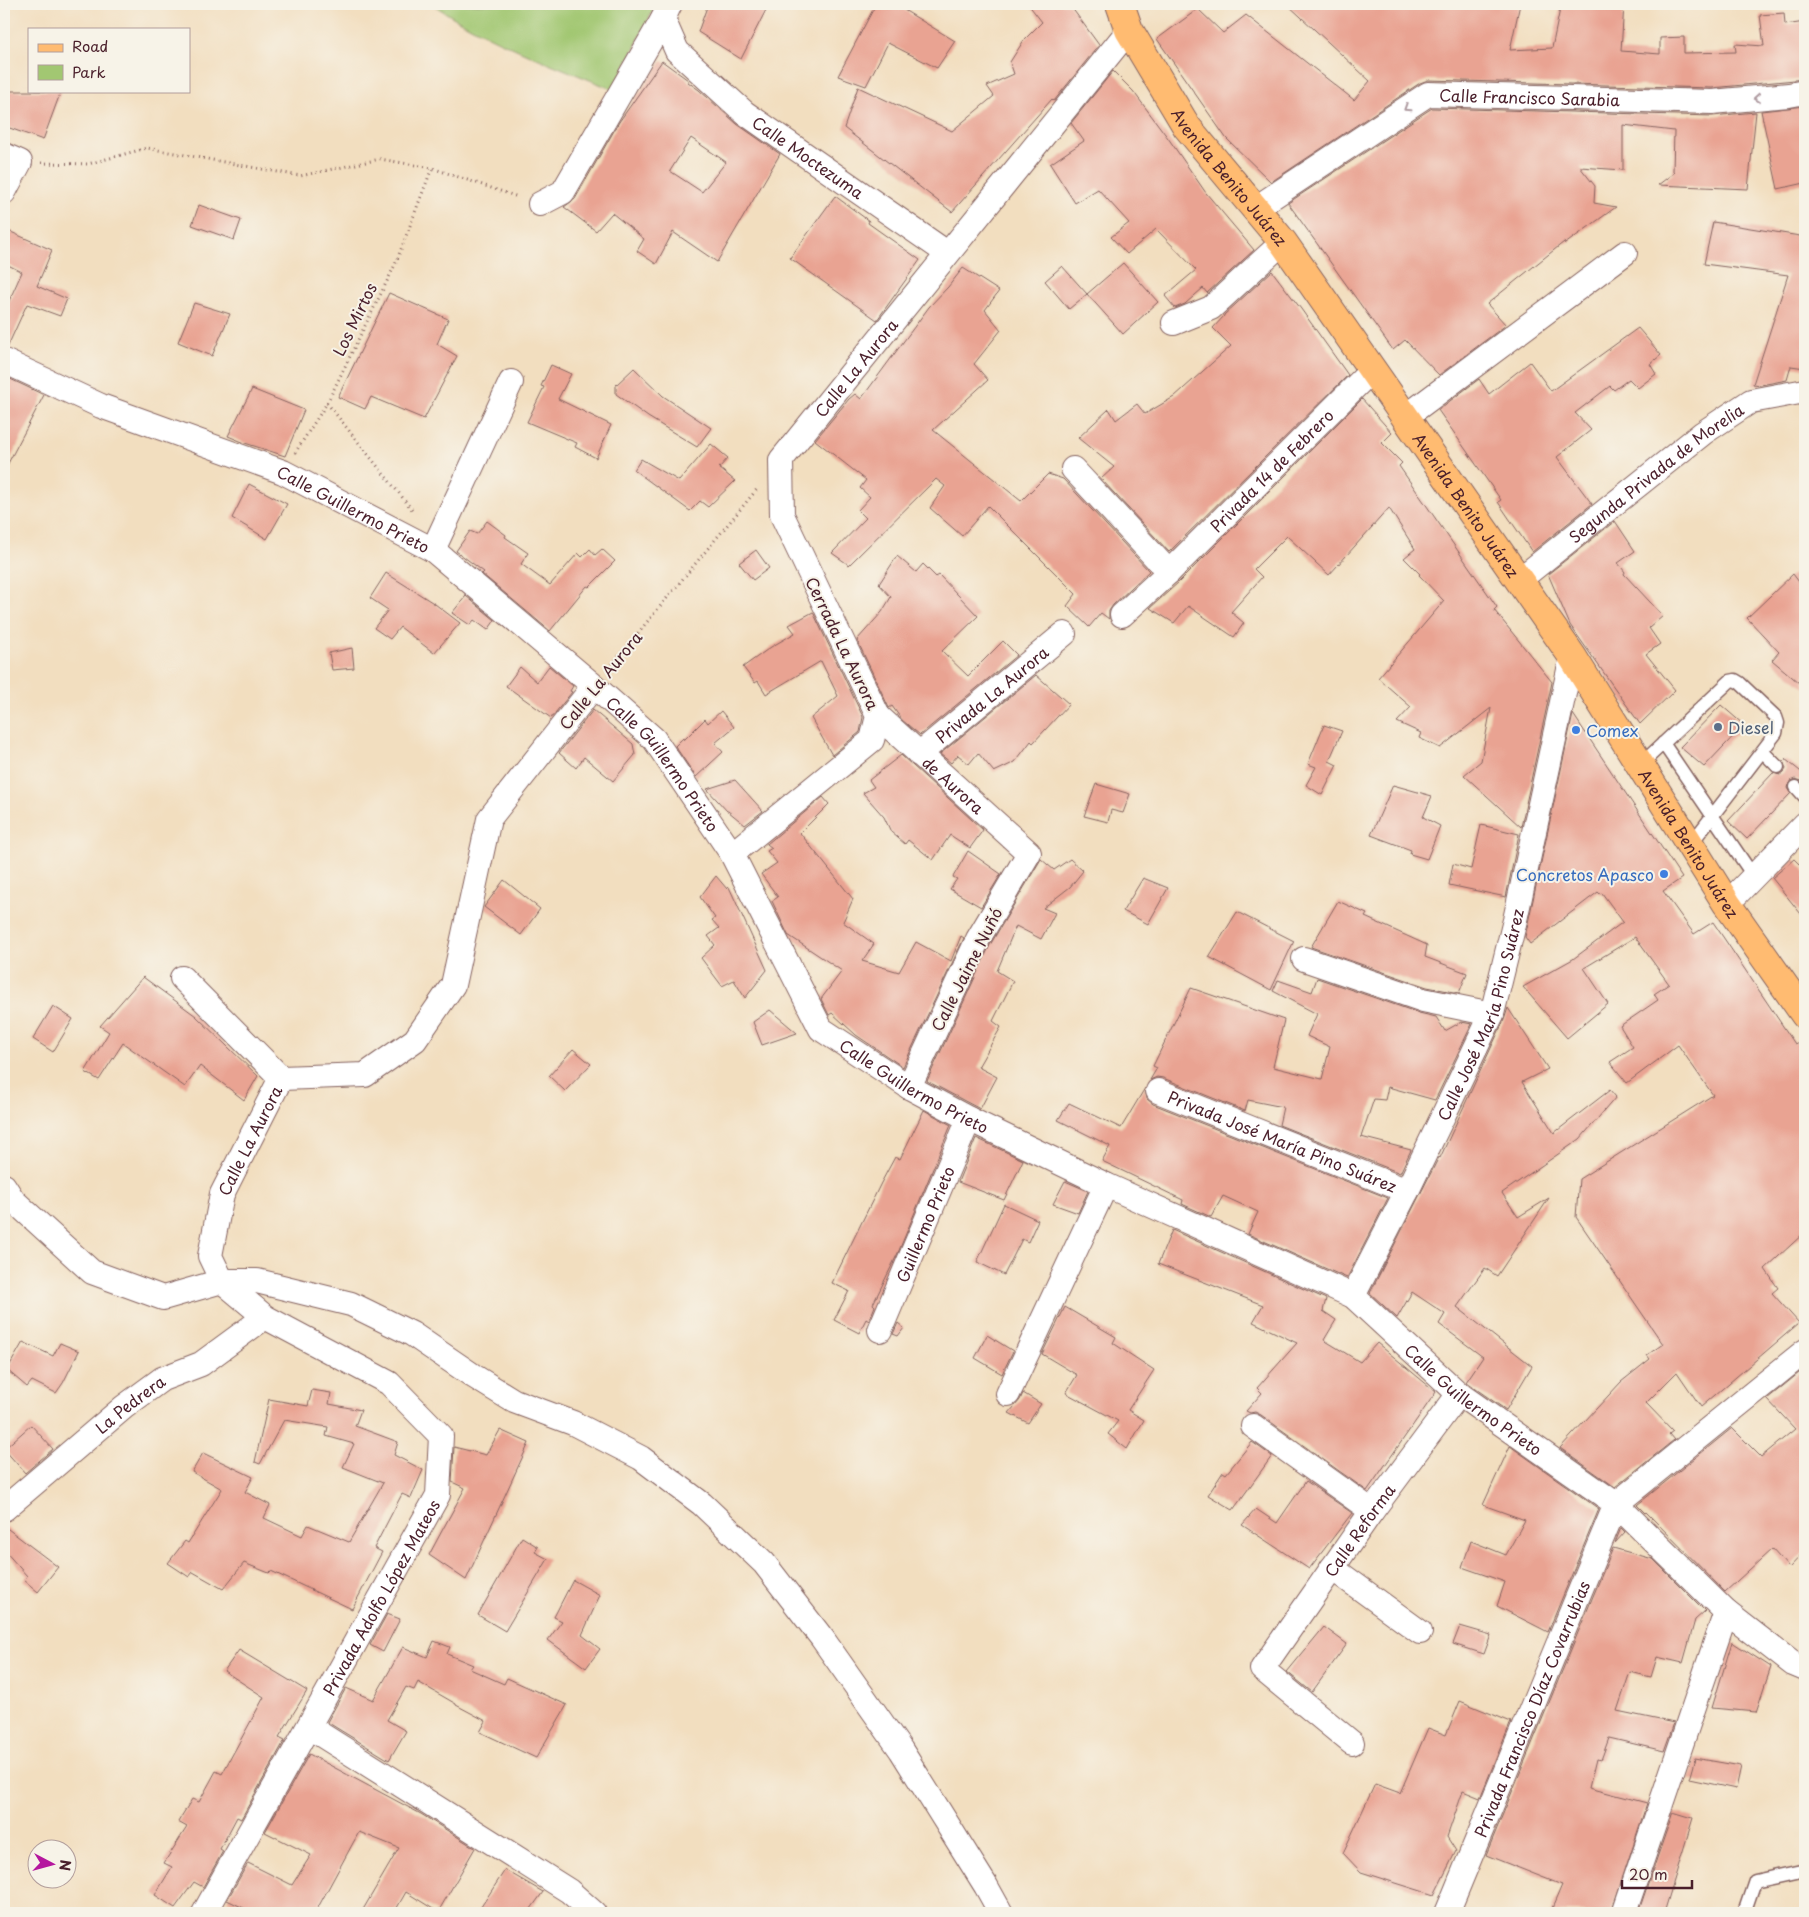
<svg xmlns="http://www.w3.org/2000/svg" width="1809" height="1917" font-family="'Playpen Sans',sans-serif">
  <style>
    .green { fill: #a2c772; stroke: #76734e }
    .building { fill: #e9a392; fill-rule: evenodd }
    .lines { fill: none; stroke-linecap: round; stroke-linejoin: round }
    .service-casing { stroke: #85625f; stroke-width: 15 }
    .minor-casing { stroke: #85625f; stroke-width: 26 }
    .primary-casing { stroke: #85625f; stroke-width: 30 }
    .path { stroke: #85625f; stroke-width: 3; stroke-dasharray: 1 4; stroke-linecap: butt }
    .service { stroke: #fff; stroke-width: 12 }
    .minor { stroke: #fff; stroke-width: 24 }
    .primary { stroke: #ffbb71; stroke-width: 28 }
    .oneway { stroke: #ae9aa0 }
    .service-dot { fill: #5c6f8a; stroke: #f7f3e8; stroke-width: 2 }
    .shop-dot { fill: #3f7fe0; stroke: #f7f3e8; stroke-width: 2 }
    .labels { text-anchor: middle; dominant-baseline: central; stroke-width: 4; stroke-linejoin: round; paint-order: stroke }
    .street-label { font-size: 16px; fill: #4a1f2b; stroke: #f7f3e8 }
    .service-label { font-size: 16px; fill: #4e5e75; stroke: #f7f3e8; text-anchor: start }
    .shop-label { font-size: 16px; fill: #366cbe; stroke: #f7f3e8; text-anchor: start }
  </style>
  <rect width="100%" height="100%" fill="#f7f3e8"/>
  <filter id="ink" filterUnits="userSpaceOnUse"><feTurbulence type="fractalNoise" baseFrequency=".02" numOctaves="2"/><feDisplacementMap in="SourceGraphic" scale="10" xChannelSelector="R" yChannelSelector="G"/><feConvolveMatrix kernelMatrix="1 2 1 2 8 2 1 2 1" color-interpolation-filters="sRGB"/></filter>
  <filter id="wash" filterUnits="userSpaceOnUse"><feTurbulence type="fractalNoise" baseFrequency=".0096" numOctaves="4" result="noise"/><feDisplacementMap in="SourceGraphic" scale="20" xChannelSelector="R" yChannelSelector="G"/><feGaussianBlur stdDeviation="1.12" result="paint"/><feColorMatrix in="noise" values="0 0 0 0 0 0 0 0 0 0 0 0 0 0 0 0 0 1.4 0 .05"/><feComposite in="paint" operator="in"/></filter>
  <g filter="url(#wash)">
    <rect width="100%" height="100%" fill="#f2debf"/>
    <path class="green" d="M432,4H656L614,90C555,65 485,40 432,4Z"/>
    <g id="blocks">
      <path class="building" d="M708,4H769L741,59L698,32Z
        M876,4H907L904,10L955,41L937,68L888,43L866,86L838,76Z
        M1028,4H1069L1099,45L1054,101L1052,99L952,212L844,128L858,87L952,131L994,96L987,86L1014,74L1010,62L1024,40L1042,22Z
        M1287,4H1520L1510,50L1552,48L1561,4H1624L1621,51L1660,54V38L1684,37V53L1736,52L1735,44L1764,46L1760,15L1784,13L1785,25L1805,22V79L1712,88L1428,80L1420,83L1271,182L1226,138L1157,39L1198,9L1223,33L1246,15L1354,100L1370,81Z
        M662,61L688,80V82L699,90L737,124L780,154L717,262L673,232L656,264L637,251L644,239L612,213L596,231L564,207L575,199L619,122ZM691,138L726,162L702,192L670,171Z
        M1113,71L1133,91L1168,138L1206,193L1254,250L1207,293L1203,288L1185,304L1175,308L1165,296L1196,270L1156,229L1127,254L1111,237L1129,223L1098,189L1075,203L1050,164L1084,141L1071,123Z
        M4,91H61L43,140L4,126Z
        M1805,106V183L1778,189L1761,111Z
        M1432,108L1712,116L1756,112L1748,189L1658,185L1675,172H1673L1674,131L1623,125V170L1580,167L1595,186L1594,203L1616,207L1565,244L1564,242L1487,304L1506,325L1439,375L1405,340L1393,350L1288,203Z
        M835,196L869,221L868,223L920,260L877,320L790,258Z
        M199,205L241,220L234,240L192,225Z
        M1713,222L1800,236L1801,234H1805V368L1791,366L1787,380L1761,385L1753,384L1788,275L1704,264Z
        M4,229L52,250L37,286L67,299L60,316L27,304L7,348L4,347V312L22,272L4,263Z
        M1123,263L1158,302L1123,334L1087,294Z
        M1062,266L1087,294L1069,309L1045,281Z
        M963,268L999,291L985,310L1001,330L974,364L988,380L933,430L1021,501L1048,474L1063,479L1149,571L1113,605L1109,611V619L1101,613L1089,627L1067,606L1076,594L988,506L962,536L930,508L945,486L936,479L849,565L832,553L866,518L858,510L870,497L860,488L866,480L815,440L849,399L855,394L861,399L929,307L948,287Z
        M1272,271L1301,309L1348,375L1169,552L1101,479L1114,467L1078,438L1109,409L1116,420L1137,404L1145,414L1174,397L1231,346L1213,328L1224,316V315Z
        M389,293L448,319L437,344L457,356L424,419L371,397L365,409L338,397Z
        M194,303L230,314L212,356L178,342Z
        M1638,328L1661,355L1650,364L1656,374L1638,388L1629,379L1614,390L1610,386L1575,413L1591,430L1557,457L1592,504L1532,552L1498,502L1501,500L1438,410L1479,379L1489,394L1530,362L1551,391Z
        M551,365L571,374L558,399L611,425L596,458L575,447L577,443L527,422L544,387L541,386Z
        M634,368L663,396L711,428L697,447L648,417L616,394V385Z
        M4,376L44,395L4,471Z
        M252,389L304,410L285,456L245,443L228,436Z
        M1362,399L1392,433L1382,443L1402,463L1399,466L1497,607L1494,610L1552,682L1521,827L1464,775L1481,761L1491,708L1440,748L1419,738L1421,733L1397,722L1411,707L1378,678L1444,601L1419,575L1420,574L1404,558L1415,549L1389,508L1329,575L1287,536L1254,569L1262,577L1231,612L1244,623L1234,637L1188,606L1174,623L1150,608L1179,582Z
        M711,444L728,458L719,468L735,481L708,507L700,501L690,511L634,470L641,459L679,481Z
        M249,484L287,504L267,539L232,518Z
        M487,521L506,535L505,537L528,553L521,564L550,585L578,553L582,557L590,549L595,555L602,549L615,561L589,587L587,586L550,631L482,574L484,572L456,551L470,531L477,534Z
        M1615,521L1635,551L1618,563L1625,572L1624,574L1663,616L1649,628L1660,644L1646,654L1675,690L1640,724L1570,625L1548,574Z
        M756,550L769,568L753,580L739,563Z
        M897,556L916,572L923,564L936,577L939,575L978,616L942,651L968,676L1003,641L1017,655L920,735L902,720L892,706L889,708L857,640L882,612L891,597L879,584Z
        M386,573L435,604L460,623L434,653L400,627L390,639L374,628L388,610L370,598Z
        M1793,574L1805,590V688L1772,660L1779,652L1747,618Z
        M466,596L495,620L488,630L474,620L470,625L452,613Z
        M813,612L863,717L860,732L832,755L811,718L838,696L821,661L766,694L758,681L755,683L743,667L771,647L795,633L789,625Z
        M352,648L354,668L332,670L329,653Z
        M549,666L573,686L570,691L572,692L551,718L506,686L520,667L537,682Z
        M1036,675L1069,704L1033,743L1031,741L1015,762L994,772L978,753L969,764L958,755L951,763L940,754Z
        M1721,705L1744,725L1704,767L1680,747Z
        M593,710L633,744L635,755L613,781L584,757L576,768L559,753Z
        M721,711L734,727L715,743L723,752L696,777L675,746L683,738L684,740L705,719L708,723Z
        M1573,714L1682,878L1663,891L1694,934L1713,922L1795,1044L1805,1037V1232L1765,1269L1778,1288L1772,1293L1799,1323L1701,1407L1677,1372L1646,1403L1673,1431L1669,1434L1674,1440L1615,1487L1560,1448L1621,1382L1650,1359L1647,1355L1663,1344L1576,1217L1579,1179L1713,1095L1678,1045L1627,1083L1610,1062L1633,1047L1620,1026L1658,1000L1654,994L1669,984L1635,937L1584,968L1608,1004L1567,1038L1523,987L1573,959L1623,922L1602,893L1600,894L1598,892L1530,944L1525,937Z
        M1324,725L1342,731L1329,761L1337,765L1322,795L1306,785L1316,767L1308,764Z
        M901,755L983,830L970,848L950,835L933,860L908,840L905,844L891,832L884,817L863,793L874,787L869,780Z
        M1785,759L1805,775V778L1802,781L1795,779L1790,781L1788,788L1791,793L1747,839L1728,821L1773,773L1780,775L1784,772L1786,769L1783,761Z
        M735,780L763,811L745,825L728,811H727L707,789Z
        M1096,784L1130,794L1123,813L1111,810L1108,822L1084,816Z
        M1393,785L1432,796L1423,817L1440,826L1427,859L1410,854L1411,850L1371,835Z
        M823,797L829,804L800,833L853,899L843,922L874,944L862,961L899,972L916,942L951,961L961,936L964,938L903,1067L856,1035L832,1013L829,1015L821,999L842,971L788,935L772,901L778,897L761,874L777,863L767,851L772,848L767,844Z
        M1481,825L1519,834L1506,897L1449,885L1453,864L1471,869Z
        M968,851L1001,874L981,907L950,889L957,879L953,877Z
        M1041,859L1054,870L1070,859L1083,871L1070,887L1043,908L1055,913L1041,939L1016,926L997,971L1013,981L993,1021L1001,1027L978,1067L997,1077L980,1109L927,1081L990,945Z
        M1794,859L1805,870V919L1772,878Z
        M716,876L727,889L729,887L767,970L745,998L734,980L722,986L701,958L715,945L708,936L719,928L712,920L715,918L700,897Z
        M1143,878L1168,888L1148,924L1123,911Z
        M504,880L540,909L521,935L484,907Z
        M1338,901L1367,914L1365,917L1427,945L1425,957L1467,973L1459,993L1427,987L1311,947Z
        M1237,912L1294,941L1271,990L1209,957Z
        M143,977L196,1016L258,1076L244,1100L200,1066L185,1087L123,1043L99,1080L85,1072L109,1032L100,1026Z
        M1317,978L1419,1013L1436,1017L1445,1031L1461,1022L1472,1024L1435,1100L1388,1087L1385,1100L1374,1099L1361,1137L1411,1150L1400,1173L1279,1125L1283,1107L1248,1100L1245,1111L1163,1078L1157,1077L1150,1080L1157,1068L1153,1066L1191,988L1284,1020L1273,1067L1322,1079L1330,1047L1307,1036L1317,1014L1273,991L1278,980L1312,992Z
        M53,1006L73,1019L53,1052L33,1039Z
        M1508,1008L1548,1069L1522,1082L1554,1133L1610,1090L1616,1097L1580,1139L1502,1193L1518,1217L1549,1198L1497,1276L1485,1268L1457,1307L1532,1366L1506,1410L1466,1382L1483,1357L1439,1324L1445,1314L1412,1292L1397,1318L1370,1293L1439,1157L1440,1158L1504,1020Z
        M770,1010L797,1033L762,1045L753,1022Z
        M573,1049L591,1064L565,1091L549,1076Z
        M1145,1088L1147,1099L1153,1104L1388,1198L1347,1278L1248,1234L1258,1212L1223,1196L1211,1217L1182,1204L1183,1200L1102,1161L1110,1146L1058,1120L1069,1103L1121,1128Z
        M924,1110L951,1125L898,1253L873,1304L875,1306L869,1321L866,1319L859,1333L834,1320L849,1291L832,1283L881,1183L895,1157L900,1159Z
        M976,1138L1023,1160L1004,1200L958,1182Z
        M1065,1181L1088,1191L1078,1213L1053,1204Z
        M1004,1204L1038,1220L1028,1242L1022,1239L1004,1275L977,1262Z
        M1172,1230L1326,1299L1323,1311L1336,1320L1324,1340L1360,1362L1377,1343L1436,1392L1367,1491L1261,1415L1255,1412L1250,1413L1246,1411L1262,1393L1257,1388L1297,1343L1253,1322L1263,1305L1158,1264Z
        M1065,1307L1116,1337L1113,1343L1154,1370L1128,1410L1144,1420L1127,1449L1108,1434L1118,1421L1066,1393L1077,1375L1042,1354Z
        M898,1323L904,1328L898,1336L893,1334Z
        M987,1335L1013,1351L1002,1374L975,1358Z
        M23,1342L53,1356L60,1343L79,1351L63,1383L56,1393L32,1381L27,1387L7,1370Z
        M1805,1368V1551L1789,1568L1772,1549L1725,1592L1646,1512L1645,1513L1637,1505L1732,1428L1761,1457L1795,1429L1767,1399Z
        M312,1390L331,1393L329,1404L361,1410L355,1426L398,1442L394,1455L423,1470L411,1498L402,1494L374,1548L382,1552L352,1609L271,1571L269,1573L244,1563L223,1589L193,1572L189,1577L168,1563L185,1541L188,1543L222,1489L192,1472L203,1453L253,1477L245,1492L270,1505L264,1518L302,1536L308,1525L349,1542L383,1483L343,1467L354,1444L326,1436L328,1427L284,1420L260,1464L255,1462L269,1399L308,1406Z
        M1023,1393L1041,1404L1028,1423L1009,1413L1020,1400Z
        M31,1425L53,1449L25,1473L4,1449Z
        M500,1430L529,1443L466,1580L429,1555L465,1488L452,1482L454,1447L486,1455Z
        M1252,1442L1272,1456L1233,1510L1208,1495L1223,1472L1226,1474Z
        M1510,1446L1599,1509L1548,1632L1497,1606L1505,1582L1462,1567L1471,1541L1506,1555L1525,1520L1483,1505Z
        M1306,1481L1352,1513L1309,1569L1242,1525L1256,1509L1277,1523Z
        M4,1526L58,1567L38,1592L24,1580L27,1576L4,1550Z
        M1621,1528L1625,1532L1615,1543Z
        M522,1537L538,1547L535,1552L548,1559L505,1631L478,1615Z
        M1613,1548L1653,1559L1705,1611L1695,1620L1683,1663L1657,1657L1651,1677L1630,1672L1617,1711L1674,1723L1664,1751L1609,1738L1601,1760L1596,1759L1589,1788L1647,1803L1611,1913H1550L1562,1885L1486,1855Z
        M573,1580L600,1595L582,1635L600,1649L586,1668L548,1640L562,1621L554,1617Z
        M387,1614L400,1619L383,1652L370,1645Z
        M1460,1626L1491,1635L1484,1654L1453,1644Z
        M1324,1627L1347,1644L1312,1692L1287,1672Z
        M434,1641L450,1647L447,1654L473,1665L470,1669L504,1684L507,1678L567,1705L536,1758L480,1732L486,1721L456,1705V1704L418,1682L414,1690L406,1687L387,1720L406,1731L389,1760L327,1722L346,1688L373,1700L403,1647L427,1657Z
        M1732,1642L1771,1667L1756,1712L1712,1708Z
        M239,1650L307,1691L279,1737L285,1740L241,1819L237,1817L220,1849L223,1851L203,1887L194,1882L175,1908L155,1895L172,1867L164,1863L187,1827L178,1822L192,1799L199,1802L216,1771L222,1774L264,1697L224,1671Z
        M1460,1701L1511,1722L1480,1798L1463,1791L1447,1837L1456,1851L1434,1895L1361,1872L1343,1853L1375,1784L1400,1793L1428,1728L1446,1735Z
        M309,1754L421,1814L475,1848L438,1912L406,1892L394,1913H361L399,1848L359,1832L315,1913H254L227,1900L248,1863L292,1885L311,1855L265,1832Z
        M1695,1758L1741,1766L1736,1789L1689,1779Z
        M1673,1812L1693,1818L1664,1913H1638Z
        M505,1870L543,1892L528,1913H477Z"/>
    </g>
  </g>
  <g filter="url(#ink)">
    <use href="#blocks" fill-opacity="0" stroke="#85625f" stroke-width="1"/>
    <g class="lines">
      <defs>
        <path id="service" d="M1663,743L1754,877
          M1762,751L1778,767
          M1640,765L1730,681L1735,680L1740,683L1776,717L1778,723L1776,733L1690,845
          M1796,787L1805,797
          M1744,1913L1755,1881L1801,1871L1805,1872"/>
        <g id="minor">
          <path id="s1" d="M663,19L677,51L745,113L947,253"/>
          <path d="M4,155L20,162L4,192"/>
          <path d="M540,204L563,192L663,19L670,4"/>
          <path id="s2" d="M1256,208L1428,94L1712,102L1789,95L1805,92"/>
          <path d="M1174,323L1211,308L1283,242"/>
          <path id="s3" d="M4,361L101,406L283,472L433,550L594,686L654,739L732,854L821,1029L909,1087L969,1119L1106,1185L1353,1296L1459,1394L1616,1504L1726,1612L1793,1664L1805,1669"/>
          <path d="M1404,418L1625,253"/>
          <path d="M1073,469L1169,572"/>
          <path d="M433,550L511,382"/>
          <path id="s4" d="M1519,580L1703,433L1751,401L1805,391"/>
          <path id="s5" d="M1122,615L1169,572L1372,370"/>
          <path id="s6" d="M878,716L1029,853L978,939L909,1087"/>
          <path id="s7" d="M919,754L1064,634"/>
          <path id="s8" d="M732,854L872,740L878,716L782,515L781,460L1129,30"/>
          <path d="M1727,904L1805,824"/>
          <path d="M1304,959L1423,1000L1492,1014"/>
          <path d="M182,978L281,1078"/>
          <path id="s9" d="M1158,1091L1407,1191"/>
          <path d="M4,1186L13,1200L92,1272L163,1298L222,1281H257L351,1304L412,1334L475,1377L514,1401L573,1423L641,1458L702,1504L764,1563L822,1638L901,1750L986,1886L1001,1913"/>
          <path id="s10" d="M1353,1296L1407,1191L1492,1014L1515,920L1572,656"/>
          <path id="s11" d="M880,1330L969,1119"/>
          <path d="M1008,1394L1106,1185"/>
          <path d="M1253,1426L1372,1511"/>
          <path id="s12" d="M4,1509L124,1407L162,1379L201,1364L265,1317"/>
          <path d="M1332,1568L1420,1632"/>
          <path d="M309,1727L569,1891L594,1913"/>
          <path id="s13" d="M1352,1743L1262,1669L1372,1511L1459,1394"/>
          <path id="s14" d="M204,1913L438,1495L441,1436L389,1383L265,1317L222,1281L210,1256L222,1194L281,1078L365,1075L415,1040L453,985L489,819L594,686"/>
          <path id="s15" d="M1447,1913L1616,1504L1805,1351"/>
          <path d="M1624,1913L1726,1612"/>
        </g>
        <g id="primary">
          <path id="s16" d="M1120,4L1129,30L1187,127L1283,242L1572,656L1727,904L1805,1015"/>
        </g>
      </defs>
      <use href="#service" class="service-casing"/>
      <use href="#minor" class="minor-casing"/>
      <use href="#primary" class="primary-casing"/>
      <path class="path" d="M41,163L88,164L147,148L300,176L380,159L432,168L518,197
        M327,403L414,512
        M295,453L327,403L395,265L432,168
        M609,668L758,488"/>
      <use href="#service" class="service"/>
      <use href="#minor" class="minor"/>
      <use href="#primary" class="primary"/>
    </g>
    <defs><path id="oneway-chevron" d="M-2-3.5L2.5 0L-2 3.5" fill="none" stroke-width="1.6" stroke-linecap="round" stroke-linejoin="round" transform="scale(1.25)"/></defs>
    <g class="oneway">
      <use href="#oneway-chevron" transform="translate(1757 98) rotate(175)"/>
      <use href="#oneway-chevron" transform="translate(1407 108) rotate(147)"/>
    </g>
  </g>
  <circle class="service-dot" cx="1718" cy="727" r="5"/>
  <g class="shop-dot">
    <circle cx="1576" cy="730" r="5"/>
    <circle cx="1664" cy="874" r="5"/>
  </g>
  <g class="labels">
    <g class="street-label">
      <text stroke="none"><textPath href="#s2" startOffset="308">Calle Francisco Sarabia</textPath></text>
      <text stroke="none"><textPath href="#s1" startOffset="204">Calle Moctezuma</textPath></text>
      <text stroke="none"><textPath href="#s16" startOffset="206">Avenida Benito Juárez</textPath></text>
      <text transform="translate(354 319) rotate(-64)">Los Mirtos</text>
      <text stroke="none"><textPath href="#s8" startOffset="602">Calle La Aurora</textPath></text>
      <text stroke="none"><textPath href="#s5" startOffset="208">Privada 14 de Febrero</textPath></text>
      <text stroke="none"><textPath href="#s4" startOffset="174">Segunda Privada de Morelia</textPath></text>
      <text stroke="none"><textPath href="#s16" startOffset="611">Avenida Benito Juárez</textPath></text>
      <text stroke="none"><textPath href="#s3" startOffset="380">Calle Guillermo Prieto</textPath></text>
      <text transform="translate(843 643) rotate(64)">Cerrada La Aurora</text>
      <text transform="translate(600 680) rotate(-51)">Calle La Aurora</text>
      <text stroke="none"><textPath href="#s7" startOffset="94">Privada La Aurora</textPath></text>
      <text stroke="none"><textPath href="#s3" startOffset="785">Calle Guillermo Prieto</textPath></text>
      <text stroke="none"><textPath href="#s6" startOffset="102">de Aurora</textPath></text>
      <text stroke="none"><textPath href="#s16" startOffset="1016">Avenida Benito Juárez</textPath></text>
      <text transform="translate(966 969) rotate(-63)">Calle Jaime Nuñó</text>
      <text stroke="none"><textPath href="#s10" startOffset="310">Calle José María Pino Suárez</textPath></text>
      <text stroke="none"><textPath href="#s3" startOffset="1205">Calle Guillermo Prieto</textPath></text>
      <text stroke="none"><textPath href="#s14" startOffset="960">Calle La Aurora</textPath></text>
      <text stroke="none"><textPath href="#s9" startOffset="134">Privada José María Pino Suárez</textPath></text>
      <text stroke="none"><textPath href="#s11" startOffset="115">Guillermo Prieto</textPath></text>
      <text stroke="none"><textPath href="#s3" startOffset="1851">Calle Guillermo Prieto</textPath></text>
      <text stroke="none"><textPath href="#s12" startOffset="164">La Pedrera</textPath></text>
      <text stroke="none"><textPath href="#s13" startOffset="286">Calle Reforma</textPath></text>
      <text stroke="none"><textPath href="#s14" startOffset="362">Privada Adolfo López Mateos</textPath></text>
      <text stroke="none"><textPath href="#s15" startOffset="221">Privada Francisco Díaz Covarrubias</textPath></text>
    </g>
    <g class="service-label">
      <text x="1728" y="727">Diesel</text>
    </g>
    <g class="shop-label">
      <text x="1586" y="730">Comex</text>
      <text x="1654" y="874" text-anchor="end">Concretos Apasco</text>
    </g>
  </g>
  <rect width="1809" height="1917" fill="none" stroke="#f7f3e8" stroke-width="20"/>
  <rect x="28" y="28" width="162" height="65" fill="#f7f3e8" stroke="#b29e9c"/>
  <rect x="38" y="44" width="25" height="8" fill="#ffbb71" stroke="#b29e9c"/>
  <text x="72" y="52" font-size="15" fill="#4a1f2b">Road</text>
  <rect x="38" y="65" width="25" height="15" fill="#a2c772" stroke="#b29e9c"/>
  <text x="72" y="78" font-size="15" fill="#4a1f2b">Park</text>
  <g transform="translate(52 1864) rotate(96)"><circle r="24" fill="#f7f3e8" stroke="#b29e9c"/>
  <path d="M0-4L9 19L0 12L-9 19Z" fill="#b5179e"/>
  <text y="-8" font-size="14" font-weight="bold" text-anchor="middle" fill="#4a1f2b">N</text>
  </g>
  <path d="M1622 1880v8h70v-8" fill="none" stroke="#4a1f2b" stroke-width="2.5"/>
  <text x="1629" y="1880" font-size="15" fill="#4a1f2b" stroke="#f7f3e8" stroke-width="4" paint-order="stroke">20 m</text>
</svg>
